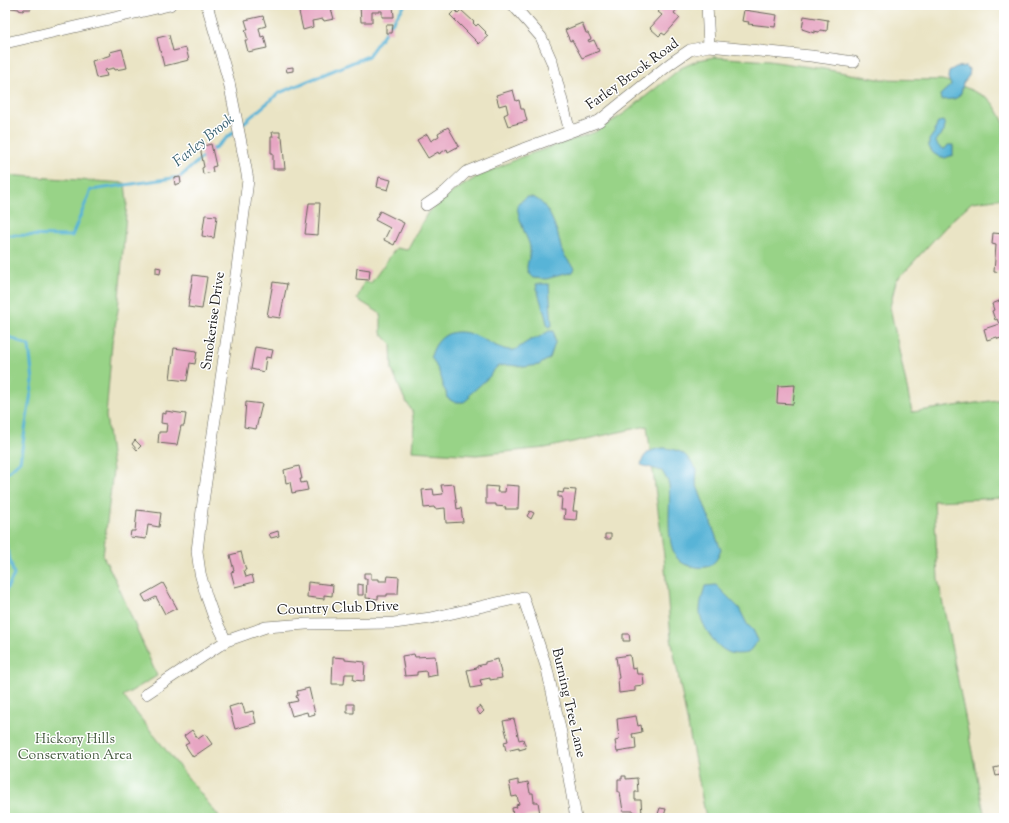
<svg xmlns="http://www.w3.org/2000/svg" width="1009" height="823" font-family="'Sorts Mill Goudy',serif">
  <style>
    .green { fill: #98d387; stroke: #5a7852 }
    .water { fill: #59b4d7; stroke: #3a687a }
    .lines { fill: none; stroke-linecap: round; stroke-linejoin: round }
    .stream { stroke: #59b4d7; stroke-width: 3 }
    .building { fill: #e7a6c3 }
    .minor-casing { stroke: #646257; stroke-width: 12 }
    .minor { stroke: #fff; stroke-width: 11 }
    .labels { text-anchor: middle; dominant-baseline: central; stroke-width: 3; stroke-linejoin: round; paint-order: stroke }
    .street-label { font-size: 14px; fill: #1c1c1c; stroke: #fff }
    .park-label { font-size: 14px; fill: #475c41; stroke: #fff }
    .water-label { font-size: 15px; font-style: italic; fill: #376070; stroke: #fff }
  </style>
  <rect width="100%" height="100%" fill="#fff"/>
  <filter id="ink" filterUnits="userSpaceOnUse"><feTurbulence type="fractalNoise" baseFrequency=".025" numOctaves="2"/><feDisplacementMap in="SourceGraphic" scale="8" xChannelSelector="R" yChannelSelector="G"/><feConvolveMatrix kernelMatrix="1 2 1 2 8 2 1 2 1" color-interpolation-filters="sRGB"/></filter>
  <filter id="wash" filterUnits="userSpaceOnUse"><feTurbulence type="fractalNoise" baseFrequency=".012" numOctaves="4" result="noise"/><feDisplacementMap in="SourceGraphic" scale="16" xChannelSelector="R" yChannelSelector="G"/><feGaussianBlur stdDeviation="0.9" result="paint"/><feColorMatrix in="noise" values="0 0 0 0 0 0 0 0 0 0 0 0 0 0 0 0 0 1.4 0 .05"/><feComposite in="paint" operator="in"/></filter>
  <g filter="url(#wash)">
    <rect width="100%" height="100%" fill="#eae4c5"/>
    <path class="green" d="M714,57L769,61L824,69L878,79L942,80L958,84L988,98C995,105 1000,114 1004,123V198L972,202L951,221L896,281L890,307L912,412L1004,399V498L934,501L938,579L985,818H706L671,638L664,556L647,426L545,448L476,455L412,451L414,425L412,411L404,398L392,370L391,344L381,333V314L357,299L364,282L371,283L396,248L407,250L428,212L454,191L477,177L521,157L595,132L625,113L681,68L699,60Z
      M5,175L125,183L127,202L118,310L112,343L106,416L113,470L103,556L116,581L157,676L123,696L220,818H5Z"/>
    <path class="water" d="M966,66L969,69L968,77L963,83L961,93L958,97L954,99L941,100L940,95L951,85L948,78L949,71L956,67Z
      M943,121L945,125L944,132L937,138L936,142C938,146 940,149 945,149L948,145H953V155L945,158H941L933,153L929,147V140L934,133L938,122Z
      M527,197C544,195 554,222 558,235C560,241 560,247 563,253C566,258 570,263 574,268L572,272L546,279L533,278C521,269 531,260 530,249C530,243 526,237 524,231C521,223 518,214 517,206L520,202Z
      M536,284H549L552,326L548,327C545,312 539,299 536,284Z
      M549,331H554L555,343L550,358L539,365L524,367L509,365L498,366L492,372L490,376L469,395L470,397L464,402H454L447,398L446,392L443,387C444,380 435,364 431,356C437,335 453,327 474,335C485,339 502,352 514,350C518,349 523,344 527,342C531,339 537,339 541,336C544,334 546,333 549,331Z
      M664,448C684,450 686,455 697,470L696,483L721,550C718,558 715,564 706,567C700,568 695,567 690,566C660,560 672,506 669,485C668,480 664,475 662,471L641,465C643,452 653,449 664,448Z
      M716,585L739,608L747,624L753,630L758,640L748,653C741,654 732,655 726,651C715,646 699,622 700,610C700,602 703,594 705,586Z"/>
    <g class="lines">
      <path class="stream" d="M240,126L279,93L368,56L405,5
        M210,152L236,130
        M5,235L72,236L91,190L180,177L205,155
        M5,335L29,346L33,381L20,461L5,475
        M5,541L14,575L5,592"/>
    </g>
    <g id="blocks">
      <path class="building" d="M11,5H31V9H24L23,11L19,10V9L11,8Z
        M318,5H330L334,19L324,21L323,19L312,21L313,27L303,30L299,12L309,9V7Z
        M360,5H393L394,17H382V11H379V12H372V22H361Z
        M664,5H676L674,7L677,9L674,13L680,18L665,35L662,33L659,36L650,28L662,15L658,12Z
        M455,10L458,13L461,10L474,22L473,23L476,26L478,24L486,32L485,33L488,36L479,44L450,15Z
        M744,10L777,15L775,27L748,24L749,22L742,21Z
        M263,16L266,26L259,28L261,37L264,36L267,48L248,52L245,40H248L245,30H248L245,20Z
        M804,16L828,20L827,31L820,30L819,32L814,31V33L802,29Z
        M582,23L586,33H588L591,39L588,40L589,42L594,40L599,51L582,58L572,40L570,41L565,30Z
        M386,25H393L392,33H386Z
        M169,35L173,51L186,48L189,60L164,66L157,38Z
        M122,49L127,68L115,70L114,68L105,70L107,76L96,78L92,61L111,55L110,52Z
        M293,67V71L287,72L286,68Z
        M513,90L516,101L519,100L521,109H524L527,121L508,126L504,115L508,113L506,104L499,106L496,95Z
        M448,127L459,146L448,152L447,149L439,154L438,152L428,158L417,140L427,134L431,141L439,136L438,133Z
        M272,132H280V137H282L285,169H273V153H271V137H273Z
        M211,144L216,166L212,167L213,172L203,174L202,168L204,167L200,147Z
        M180,177L181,183L175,185L174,178Z
        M379,177L391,180L388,190L377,187Z
        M309,203H320L318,235L305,234Z
        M380,211L404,223L394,245L384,240L390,228L375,220Z
        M205,215L217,216L214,238L202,236Z
        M993,233L1004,234V273L994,272L996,245L992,244Z
        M156,267L161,268L160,274L156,273Z
        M357,268L370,270L369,280L356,279Z
        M193,275L207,277L202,309L188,307Z
        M273,282L287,284L280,318L267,316Z
        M1004,299V337L998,339L997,337L987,340L984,329L999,324L997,319L995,320L992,311L994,310L992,304Z
        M255,347L273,350L271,358L266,357L264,372L251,369Z
        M174,348L197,351L195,364L190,363L187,381L170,379Z
        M795,385L793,404L777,403L778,386Z
        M246,402L262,404L256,429L244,427Z
        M166,411L186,414L184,426H181L177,445L158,443L159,432H166L167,424L161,423L162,413L166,414Z
        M135,440L141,446L137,450L132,444Z
        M299,466L302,479H300L301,483L306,482L308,490L292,493L290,482L286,483L284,470Z
        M454,484L457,509L461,508L463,522L446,523L445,508L435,509L434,507L424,508L422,490L433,489L434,495L443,494L441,485Z
        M506,485L519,486L518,509H505L506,507L496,506V504H486V486L498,487L497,492H505Z
        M564,489L576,490L573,511H577L576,520L564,519L565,510H561L562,497H558V492L563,493Z
        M137,510L161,513L159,527L148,525L146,539L130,537L131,531H135Z
        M530,511L534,513L531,519L527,516Z
        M278,531L279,536L271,538L269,534Z
        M605,534H611V539H605Z
        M241,552L246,570H244L246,577L252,575L254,582L235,587L231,572L234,571L230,555Z
        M364,573H371V579H379V581H387L388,576L399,577L398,594H387V596H378V599L366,598L367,579H364Z
        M308,582L333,585L332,596L324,595V599L307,597Z
        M163,583L177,608L165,614L156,597L146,602L142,595Z
        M358,584L363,585V595H358Z
        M623,634H629L630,641H623Z
        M414,654L415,657L435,656L437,675L427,677L426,671L417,672V675L405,676L402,656Z
        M630,655L632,669L636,668L637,674H643L644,685L635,686V691L619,693L618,678H619L616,657Z
        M333,657L345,658V660L365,662L364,681L353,680L354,674H345L344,684H332Z
        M498,659L502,678L490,680V678L480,680L482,686L471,688L467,670L477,668V666L485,664V662Z
        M309,688L315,714L308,716L307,712L292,716L288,703L298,701L296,696L298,695L297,691Z
        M242,703L245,713L253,711L256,723L235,729L229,707Z
        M347,704H354V713H347Z
        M480,706L484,711L480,715L476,709Z
        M636,716L638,726L641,725L642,732L632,734L633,738L635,737L636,749L617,752L615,741L619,740L617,719Z
        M514,719L519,740L523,739L526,748L519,750V748L506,751L504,742L508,741L503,721Z
        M192,730L198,739L205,734L212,744L193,757L185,745L189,743L184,736Z
        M1002,766L1004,774L996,776L994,768Z
        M622,776H626V779L637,778L638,792H635V800H641L642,815H634V811H623L620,792H618V779H622Z
        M518,780V784L528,782L530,793H533L534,802H538L540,814L519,818L518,815L513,816L512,808L517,807L516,805L519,804L517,796L512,797L509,782Z
        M660,808L666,809L664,816L658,814Z"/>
    </g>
  </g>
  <g filter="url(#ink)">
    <use href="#blocks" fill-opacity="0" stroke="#646257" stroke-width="1"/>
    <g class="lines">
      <defs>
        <path id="minor" d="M207,5L229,82L245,163L248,180L237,268L203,502L197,551L200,573L206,595L213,615L226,641
          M513,5L541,37L552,62L570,132
          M707,5L709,46
          M5,43L170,5
          M426,205L445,192L466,172L523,149L599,121L671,63L690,50L709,46L811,56L854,62
          M146,694L226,641L266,627L306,624L394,623L431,618L523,597L547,669L561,733L576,818"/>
      </defs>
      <use href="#minor" class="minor-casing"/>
      <use href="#minor" class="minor"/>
    </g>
  </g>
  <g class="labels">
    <g class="street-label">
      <text transform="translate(633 75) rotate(-36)">Farley Brook Road</text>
      <text transform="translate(214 321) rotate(-82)">Smokerise Drive</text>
      <text transform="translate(338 609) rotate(-2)">Country Club Drive</text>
      <text transform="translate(568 703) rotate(77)">Burning Tree Lane</text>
    </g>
    <g class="park-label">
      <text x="75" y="740">Hickory Hills<tspan x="75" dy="16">Conservation Area</tspan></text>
    </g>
    <g class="water-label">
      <text transform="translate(204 141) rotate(-39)">Farley Brook</text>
    </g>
  </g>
  <rect width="1009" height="823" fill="none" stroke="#fff" stroke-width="20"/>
</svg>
